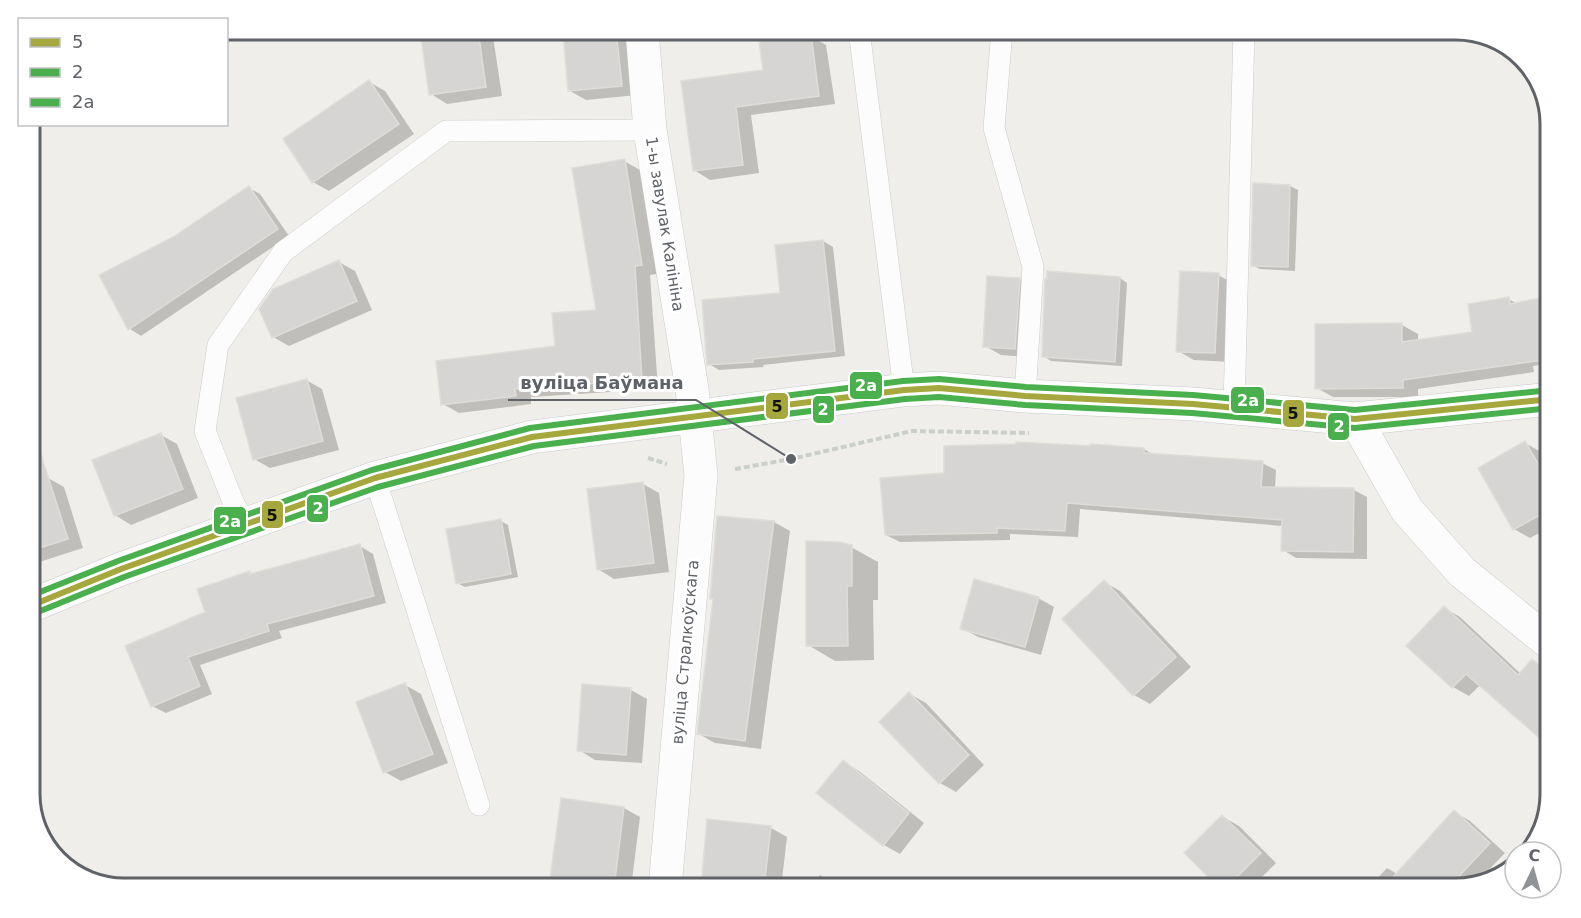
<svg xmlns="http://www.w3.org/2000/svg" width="1581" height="918" font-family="'DejaVu Sans',sans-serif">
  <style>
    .shadow { fill: #0003 }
    .building { fill: #d6d5d3; stroke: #deddd9; stroke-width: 1.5 }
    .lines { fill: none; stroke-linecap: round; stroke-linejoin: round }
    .lane-casing { stroke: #cbcccc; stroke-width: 22 }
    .street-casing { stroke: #cbcccc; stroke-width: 34 }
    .secondary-casing { stroke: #cacacb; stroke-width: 34 }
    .path { stroke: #cacfcc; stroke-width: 4; stroke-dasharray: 6 3; stroke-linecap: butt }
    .lane { stroke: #fdfcfc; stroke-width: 21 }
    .street { stroke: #fdfcfc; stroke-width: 33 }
    .secondary { stroke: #fdfcfc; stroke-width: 33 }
    .bus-1-casing { stroke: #fff; stroke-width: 10 }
    .bus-2-casing { stroke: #fff; stroke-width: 10 }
    .bus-3-casing { stroke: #fff; stroke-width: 10 }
    .bus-1 { stroke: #a6a73d; stroke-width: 6 }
    .bus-2 { stroke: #4ab04d; stroke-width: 6 }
    .bus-3 { stroke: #4ab04d; stroke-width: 6 }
    .labels { text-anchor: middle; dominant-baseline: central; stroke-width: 6; stroke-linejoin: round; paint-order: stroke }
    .street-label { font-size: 16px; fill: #5f6368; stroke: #fff }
    .rim { fill: none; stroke: #5f6368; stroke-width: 3 }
    .leader { fill: none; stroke: #5f6368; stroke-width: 2 }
    .callout-dot { fill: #5f6368; stroke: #fff; stroke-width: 2 }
    .callout-label { font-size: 18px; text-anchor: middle; font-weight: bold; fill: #5f6368; stroke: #fff; stroke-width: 6; stroke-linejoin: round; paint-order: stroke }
    .line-badge { stroke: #fff; stroke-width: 2 }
    .badge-label { font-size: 16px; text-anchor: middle; font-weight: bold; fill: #fff }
    .pale-badge-label { font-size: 16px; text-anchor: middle; font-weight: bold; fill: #111 }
  </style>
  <rect width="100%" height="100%" fill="#efeeea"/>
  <path class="shadow" d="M421,30H492L502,96L447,104L431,94Z
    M564,30H631L637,95L586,100L570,91Z
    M810,36L826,45L835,104L751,115L759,173L710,180L694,170L683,82L764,72Z
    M369,82L385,91L414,134L329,191L313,182Z
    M624,161L640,170L657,274L650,275L658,389L531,397V404L459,413L443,404L556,348L598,311Z
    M1254,185L1290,186L1298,190L1295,271L1260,269L1252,265Z
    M249,188L260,194L289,236L141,336L130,329L101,276L174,238Z
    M823,241L833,247L845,356L763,365L764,367L719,370L709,364L782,295Z
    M339,262L355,271L372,310L289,346L273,337Z
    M1218,275L1234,284L1231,362L1194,360L1178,351Z
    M1120,278L1127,283L1122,366L1051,361L1043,356Z
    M1019,279L1035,288L1031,357L1001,355L985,346Z
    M1551,298V363L1533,366L1534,372L1418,389V397H1333L1317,388L1402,325L1418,334V341L1473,333L1509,299L1517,304Z
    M306,380L322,389L339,450L270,468L254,459Z
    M161,435L177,444L198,498L131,525L115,515Z
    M1525,443L1541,452L1551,469V527L1530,538L1514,529Z
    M1092,445L1144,449L1154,455L1262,463L1276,470L1275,489L1354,490L1367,497V559L1296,558L1283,550V526L1080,509L1078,537L1010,534V540L900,542L886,535L946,475L1092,447Z
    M48,478L64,487L83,548L30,565V483Z
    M643,484L659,493L669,572L614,579L598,569Z
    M501,521L508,525L518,577L465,587L457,583Z
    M774,522L790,531L761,749L715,743L699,734Z
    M360,546L373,554L386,603L279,631L282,638L200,665L212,694L166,713L152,706L207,613L249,573L253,575Z
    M851,547L878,562V600H873L874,660L835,661L808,645Z
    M1104,582L1120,591L1191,667L1150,704L1134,695Z
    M1038,598L1054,607L1041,655L978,637L962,628Z
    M1444,608L1460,617L1521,674L1533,661L1551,672V746L1480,685L1469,696L1453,687L1409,646Z
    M405,685L421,694L448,763L401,781L385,772Z
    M631,690L647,699L642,763L595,760L579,750Z
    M910,694L926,703L984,765L956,792L940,783Z
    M843,762L859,771L924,823L900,854L884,845L818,793Z
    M562,800L624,808L640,817L631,888H572L552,878Z
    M1454,812L1470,821L1505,853L1477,882L1457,888H1368L1387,868L1397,874Z
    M1223,817L1239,826L1276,863L1251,888H1221Z
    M771,828L787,837L781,888H702Z
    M820,875L835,884L841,888H808Z"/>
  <path class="building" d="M420,30H478L486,87L429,95Z
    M563,30H616L622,86L568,91Z
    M811,34L819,96L736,107L743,165L693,171L681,81L763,70L759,41Z
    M369,80L399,124L312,183L283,139Z
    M625,159L642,265L635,266L642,380L515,389L516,396L441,405L436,361L555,346L552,313L596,310L572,168Z
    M1253,183L1290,185L1288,267L1251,266Z
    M249,186L278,229L128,330L99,275L173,237Z
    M823,240L835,351L753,359V362L707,365L702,300L780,293L775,245Z
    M339,260L357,301L272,338L259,309L273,289Z
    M1047,271L1120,277L1115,362L1042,357L1045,279H1047Z
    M1180,271L1219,273L1215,353L1176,352Z
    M987,276L1020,278L1015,349L983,347Z
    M1551,296V359L1403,380V388L1315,389V324L1402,323V342L1472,332L1468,304L1509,297L1510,304Z
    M307,379L323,441L253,460L236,398Z
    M161,433L183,489L114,516L92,460Z
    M36,439L68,539L30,551V440Z
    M1525,441L1551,486V509L1513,530L1478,468Z
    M1016,442L1091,446V444L1144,448V453L1263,461L1261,487L1354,488L1353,552L1281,551L1282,520L1067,503L1065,531L997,528V533L885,535L880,478L944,473V446L1016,444Z
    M643,482L654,563L597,570L587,489Z
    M717,516L774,521L745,741L697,734L713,599H710Z
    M501,519L511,574L456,584L446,529Z
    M806,541L839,542L852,545V586H847L848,646H806Z
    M360,544L374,596L267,624L269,631L188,657L200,686L151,707L125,646L205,612L197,589L250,571V574Z
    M974,579L1039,597L1025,647L960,629Z
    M1104,580L1176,657L1133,696L1062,619Z
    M1444,606L1518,675L1532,659L1551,675V748L1466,674L1452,688L1406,646Z
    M405,683L433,754L383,773L356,702Z
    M582,684L631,688L626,755L577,751Z
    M909,692L969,755L939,784L879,722Z
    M843,760L909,813L883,846L816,793Z
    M561,798L624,807L614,888L550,879Z
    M1454,810L1490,843L1448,888H1383Z
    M1222,815L1261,853L1226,888H1219L1184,853Z
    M707,819L771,826L764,888H701Z"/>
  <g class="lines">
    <defs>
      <path id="lane" d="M859,30L904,390
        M1002,30L994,128L1033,267L1025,396
        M1234,407L1244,30
        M375,478L479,805
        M246,523L234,504L205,431L218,345L283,252L446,131L650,130"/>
      <path id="street" d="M642,30L650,130L692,389L701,475L665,888
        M1355,419L1407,510L1462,572L1551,644"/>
      <path id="secondary" d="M30,606L121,569L375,478L532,437L904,390L939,388L1025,396L1193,404L1355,419L1551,399"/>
    </defs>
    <use href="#lane" class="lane-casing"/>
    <use href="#street" class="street-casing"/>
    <use href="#secondary" class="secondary-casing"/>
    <path class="path" d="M648,458L667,464
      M735,469L791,459L912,431L1029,433"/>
    <use href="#lane" class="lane"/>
    <use href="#street" class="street"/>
    <use href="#secondary" class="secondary"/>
    <defs>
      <path id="bus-1" d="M30,606L121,569L375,478L532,437L904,390L939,388L1025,396L1193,404L1355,419L1551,399"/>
      <path id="bus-2" d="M33,614L124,577L378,487L534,446L905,399L939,397L1025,405L1192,413L1355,428L1551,408"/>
      <path id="bus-3" d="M30,596L118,561L372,470L530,428L903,381L939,379L1026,387L1193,395L1355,410L1550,390"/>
    </defs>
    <use href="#bus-1" class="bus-1-casing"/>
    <use href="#bus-2" class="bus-2-casing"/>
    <use href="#bus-3" class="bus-3-casing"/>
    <use href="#bus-1" class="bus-1"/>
    <use href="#bus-2" class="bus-2"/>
    <use href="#bus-3" class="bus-3"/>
  </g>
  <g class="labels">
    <g class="street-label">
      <text transform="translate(665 224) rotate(81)">1-ы завулак Калініна</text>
      <text transform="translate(685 652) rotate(-85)">вуліца Стралкоўскага</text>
    </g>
  </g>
  <path d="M0 0H1581V918H0ZM124 40H1456A84 84 0 0 1 1540 124V794A84 84 0 0 1 1456 878H124A84 84 0 0 1 40 794V124A84 84 0 0 1 124 40Z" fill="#fff" fill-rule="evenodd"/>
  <path class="rim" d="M124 40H1456A84 84 0 0 1 1540 124V794A84 84 0 0 1 1456 878H124A84 84 0 0 1 40 794V124A84 84 0 0 1 124 40Z"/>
  <path class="leader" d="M791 459L696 400H508"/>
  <circle class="callout-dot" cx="791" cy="459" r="6"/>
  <g class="callout-label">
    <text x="602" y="389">вуліца Баўмана</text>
  </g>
  <g class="line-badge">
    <rect x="849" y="371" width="34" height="29" rx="6" fill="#4ab04d"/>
    <rect x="1230" y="386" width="35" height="28" rx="6" fill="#4ab04d"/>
    <rect x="765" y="392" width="24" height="28" rx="6" fill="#a6a73d"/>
    <rect x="812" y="395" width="23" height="29" rx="6" fill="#4ab04d"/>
    <rect x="1282" y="399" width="23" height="29" rx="6" fill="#a6a73d"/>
    <rect x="1327" y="412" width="23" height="29" rx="6" fill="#4ab04d"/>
    <rect x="306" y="494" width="23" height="29" rx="6" fill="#4ab04d"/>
    <rect x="261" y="500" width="23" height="29" rx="6" fill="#a6a73d"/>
    <rect x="213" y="506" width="34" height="29" rx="6" fill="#4ab04d"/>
  </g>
  <g class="badge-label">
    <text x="866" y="391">2а</text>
    <text x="1248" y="406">2а</text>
    <text x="823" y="415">2</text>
    <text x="1339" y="432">2</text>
    <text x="318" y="514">2</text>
    <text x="230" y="527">2а</text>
  </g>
  <g class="pale-badge-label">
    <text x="777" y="412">5</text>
    <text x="1293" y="419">5</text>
    <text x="272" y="521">5</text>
  </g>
  <rect x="18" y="18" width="210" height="108" fill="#ffffff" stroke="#bfc1c3" stroke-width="1.5"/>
  <rect x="30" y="38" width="30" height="9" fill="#a6a73d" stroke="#bfc1c3" stroke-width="1.5"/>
  <text x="72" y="48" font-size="18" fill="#5f6368">5</text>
  <rect x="30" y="68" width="30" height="9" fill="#4ab04d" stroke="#bfc1c3" stroke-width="1.5"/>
  <text x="72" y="78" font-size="18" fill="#5f6368">2</text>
  <rect x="30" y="98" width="30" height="9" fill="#4ab04d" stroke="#bfc1c3" stroke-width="1.5"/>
  <text x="72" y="108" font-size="18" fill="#5f6368">2а</text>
  <g transform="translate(1533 870) rotate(5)"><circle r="28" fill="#ffffff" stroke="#bfc1c3" stroke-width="1.5"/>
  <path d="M0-4.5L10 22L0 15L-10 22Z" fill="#919496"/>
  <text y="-9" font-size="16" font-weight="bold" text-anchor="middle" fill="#5f6368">С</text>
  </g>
</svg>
